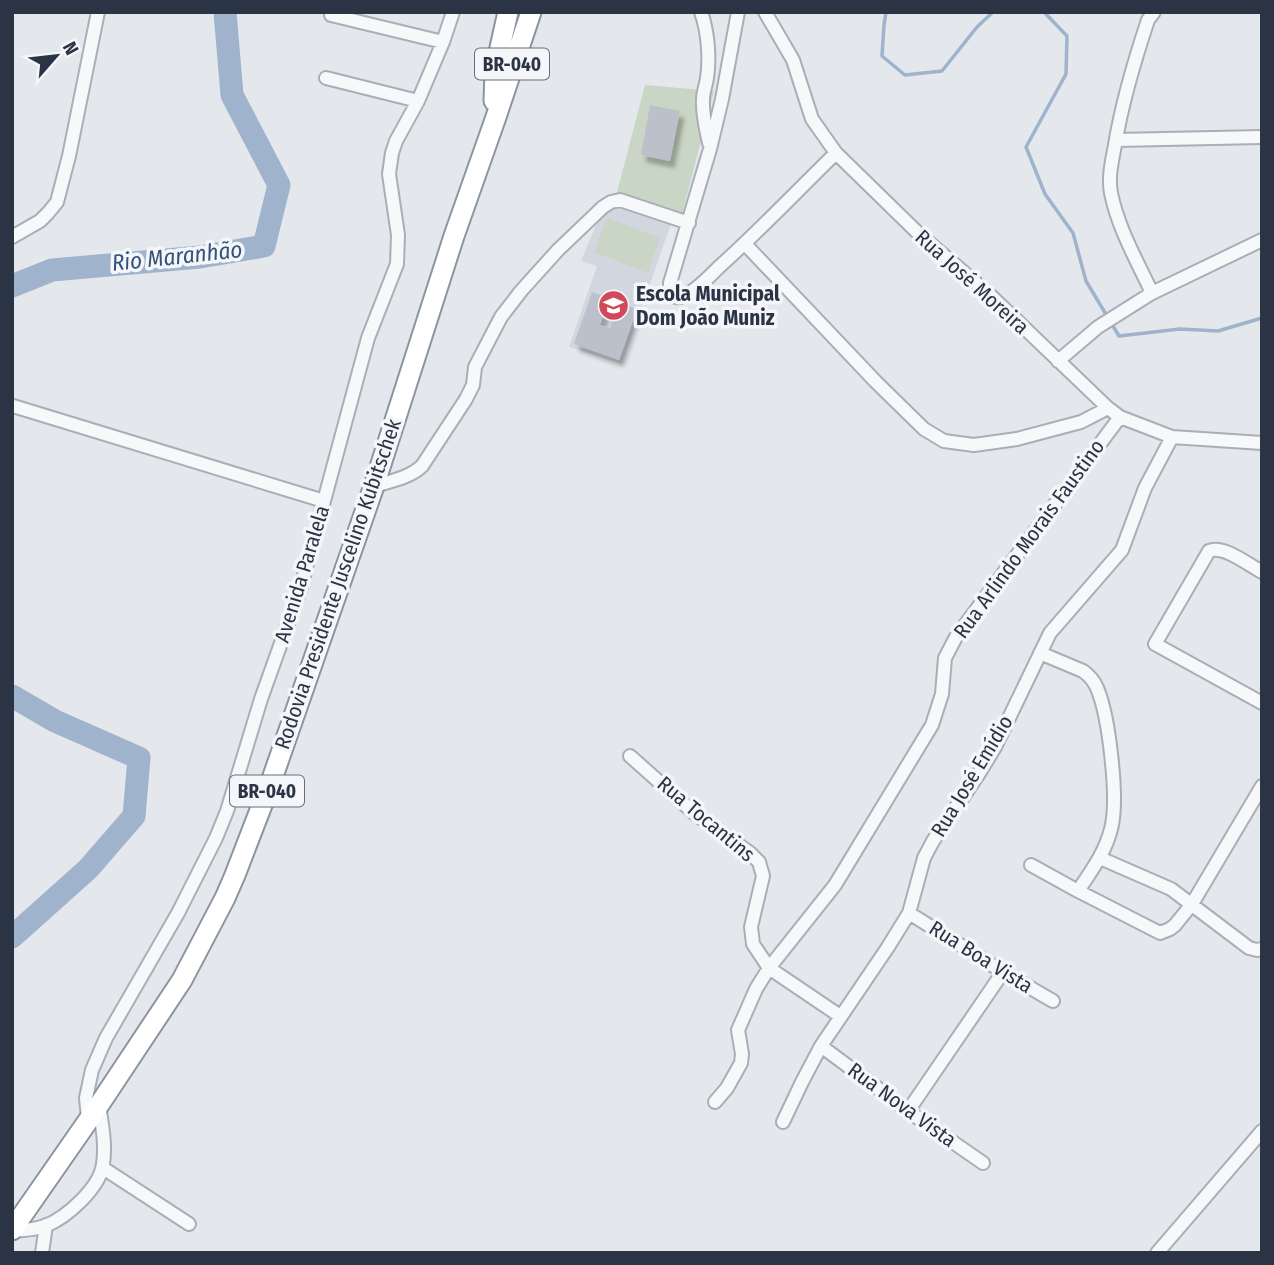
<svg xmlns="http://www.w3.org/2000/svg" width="1274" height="1265" font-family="'Fira Sans Condensed',sans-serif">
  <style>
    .built { fill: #d2d6de }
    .green { fill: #c9d6c5 }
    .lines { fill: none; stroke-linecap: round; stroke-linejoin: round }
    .stream { stroke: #9fb4cc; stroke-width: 3.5 }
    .river { stroke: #9fb4cc; stroke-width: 23 }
    .building { fill: #bbc0ca; filter: url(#shadow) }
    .minor-casing { stroke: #a9aeb7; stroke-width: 16 }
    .trunk-casing { stroke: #8b94a3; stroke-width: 23 }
    .minor { stroke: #f7f8fa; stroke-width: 12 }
    .trunk { stroke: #fff; stroke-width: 19 }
    .labels { text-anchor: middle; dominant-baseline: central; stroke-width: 7; stroke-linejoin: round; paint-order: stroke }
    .shield { fill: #f4f6f9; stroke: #676e7b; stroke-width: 2 }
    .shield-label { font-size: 19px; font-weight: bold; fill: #2b3445 }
    .street-label { font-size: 21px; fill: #2b3445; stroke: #f4f6f9 }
    .poi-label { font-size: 21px; font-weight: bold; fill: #2b3445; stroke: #f4f6f9; text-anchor: start }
    .water-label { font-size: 23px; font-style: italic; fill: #34527a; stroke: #f4f6f9 }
  </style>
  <defs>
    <filter id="shadow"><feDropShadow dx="4.5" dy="7" stdDeviation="2" flood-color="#0004"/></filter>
  </defs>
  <rect width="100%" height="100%" fill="#e4e7ec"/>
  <path class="built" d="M618,202L672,221L622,364L569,347L597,266L581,261L601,213Z"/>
  <path class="green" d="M645,85L714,91L681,218L616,196Z
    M607,218L660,238L648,273L594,252Z"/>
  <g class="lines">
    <path class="stream" d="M886,12L884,25L882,56L905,75L942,71L977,27L993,12
      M1044,12L1067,36L1066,74L1026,147L1045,194L1073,233L1086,281L1119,336L1180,329L1218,331L1262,318"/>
    <path class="river" d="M12,286L52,270L200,257L264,246L279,185L232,95L225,12
      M12,696L55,721L139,758L134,816L88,869L12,937"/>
  </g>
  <path class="building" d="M650,105L680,111L670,161L641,155Z
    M592,292L609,298L600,325L610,328L618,302L637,309L619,360L574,344Z"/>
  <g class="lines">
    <defs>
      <path id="minor" d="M701,12C708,32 710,57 707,78C706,85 703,92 703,99C702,114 706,129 709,143
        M738,12L722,99L710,149L670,283C670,290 671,299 681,297C693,294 710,276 719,267C760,230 797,191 836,153
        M765,12L793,60L812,119L836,153L919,234L989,294L1108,408L1120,417L1172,437L1262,443
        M331,15L443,42
        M326,78L418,101
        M1116,140L1262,137
        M12,237L40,221L48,213L57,202L69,156L98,12
        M745,244L876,382L924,429L944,441L974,445L1017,439L1081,422L1108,408
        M1152,293C1137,261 1118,228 1111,193C1108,177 1112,161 1115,145C1122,102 1134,62 1148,20L1154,12
        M1058,361L1098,327L1152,293L1262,240
        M13,406L324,501
        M374,486C391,481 409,478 422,466L466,399L473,385L475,367L501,317L521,291L558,250L603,207L611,202L620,200L689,223
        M1262,572C1247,564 1224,545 1209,551L1155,644L1262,703
        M630,756L694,813L750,853L759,862L763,876L751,927L753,944L769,968L840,1016
        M1100,858L1171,889L1249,948L1257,950L1262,949
        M1031,865L1078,891C1091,871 1105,853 1111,829C1119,800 1109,716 1097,688C1094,681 1090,676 1083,671L1040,653
        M1078,891L1160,933L1170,929L1175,925L1192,904L1262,786
        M909,913L1003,972L1053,1001
        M821,1046L908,1111L983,1163
        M715,1102L727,1088L741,1063L742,1054L738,1030L756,989L769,968L835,885L932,725L942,694L945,658L956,637L1120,417
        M908,1111L1003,972
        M88,1119L86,1098L92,1070L106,1038L178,913L216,838L227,811L261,699L300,590L368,338L397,264L398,235L389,174L392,153L396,141L418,101L443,42L453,12
        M783,1122L802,1082L821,1046L888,947L909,913L924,858L933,841L978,775L995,747L1050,633L1122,550L1145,488L1172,437
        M103,1168L189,1224
        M12,1231C23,1230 34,1230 45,1226C66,1218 100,1188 103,1164C106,1144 102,1125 99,1105
        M42,1253L46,1225
        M1157,1253L1262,1131"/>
      <path id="trunk" d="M494,101L495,70L508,12
        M12,1230L99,1105L182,980L225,898L235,875L272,779L374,486L454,236L496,117L531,12"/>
    </defs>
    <use href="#minor" class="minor-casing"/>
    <use href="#trunk" class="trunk-casing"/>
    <use href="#minor" class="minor"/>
    <use href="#trunk" class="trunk"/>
  </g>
  <defs>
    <symbol id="school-disc" viewBox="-11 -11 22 22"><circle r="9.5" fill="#d1495b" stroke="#f4f6f9"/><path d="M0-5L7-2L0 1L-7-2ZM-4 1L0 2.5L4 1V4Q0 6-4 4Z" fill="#fff"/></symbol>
  </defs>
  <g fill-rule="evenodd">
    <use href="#school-disc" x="596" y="288" width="35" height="35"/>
  </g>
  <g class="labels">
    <g class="shield">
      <rect x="475" y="48.5" width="74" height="31" rx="5"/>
      <rect x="230" y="775.5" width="74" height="31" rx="5"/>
    </g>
    <g class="shield-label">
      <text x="512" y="64">BR-040</text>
      <text x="267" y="791">BR-040</text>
    </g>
    <g class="street-label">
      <text transform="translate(972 282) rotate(42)">Rua José Moreira</text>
      <text transform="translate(1029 539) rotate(-54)">Rua Arlindo Morais Faustino</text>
      <text transform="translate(302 574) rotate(-73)">Avenida Paralela</text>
      <text transform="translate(338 584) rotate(-71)">Rodovia Presidente Juscelino Kubitschek</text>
      <text transform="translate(972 776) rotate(-59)">Rua José Emídio</text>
      <text transform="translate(706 819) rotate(40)">Rua Tocantins</text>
      <text transform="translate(981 957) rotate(32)">Rua Boa Vista</text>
      <text transform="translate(902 1105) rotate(36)">Rua Nova Vista</text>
    </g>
    <g class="poi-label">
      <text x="636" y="294">Escola Municipal<tspan x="636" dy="24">Dom João Muniz</tspan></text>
    </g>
    <g class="water-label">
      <text transform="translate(177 256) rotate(-6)">Rio Maranhão</text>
    </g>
  </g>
  <rect width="1274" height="1265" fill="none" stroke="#2b3445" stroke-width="28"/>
  <g transform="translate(56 56) rotate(62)" stroke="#f4f6f9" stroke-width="5" paint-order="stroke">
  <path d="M0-5L12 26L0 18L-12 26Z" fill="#2b3445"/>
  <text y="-10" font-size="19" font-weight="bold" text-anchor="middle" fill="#2b3445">N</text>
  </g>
</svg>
